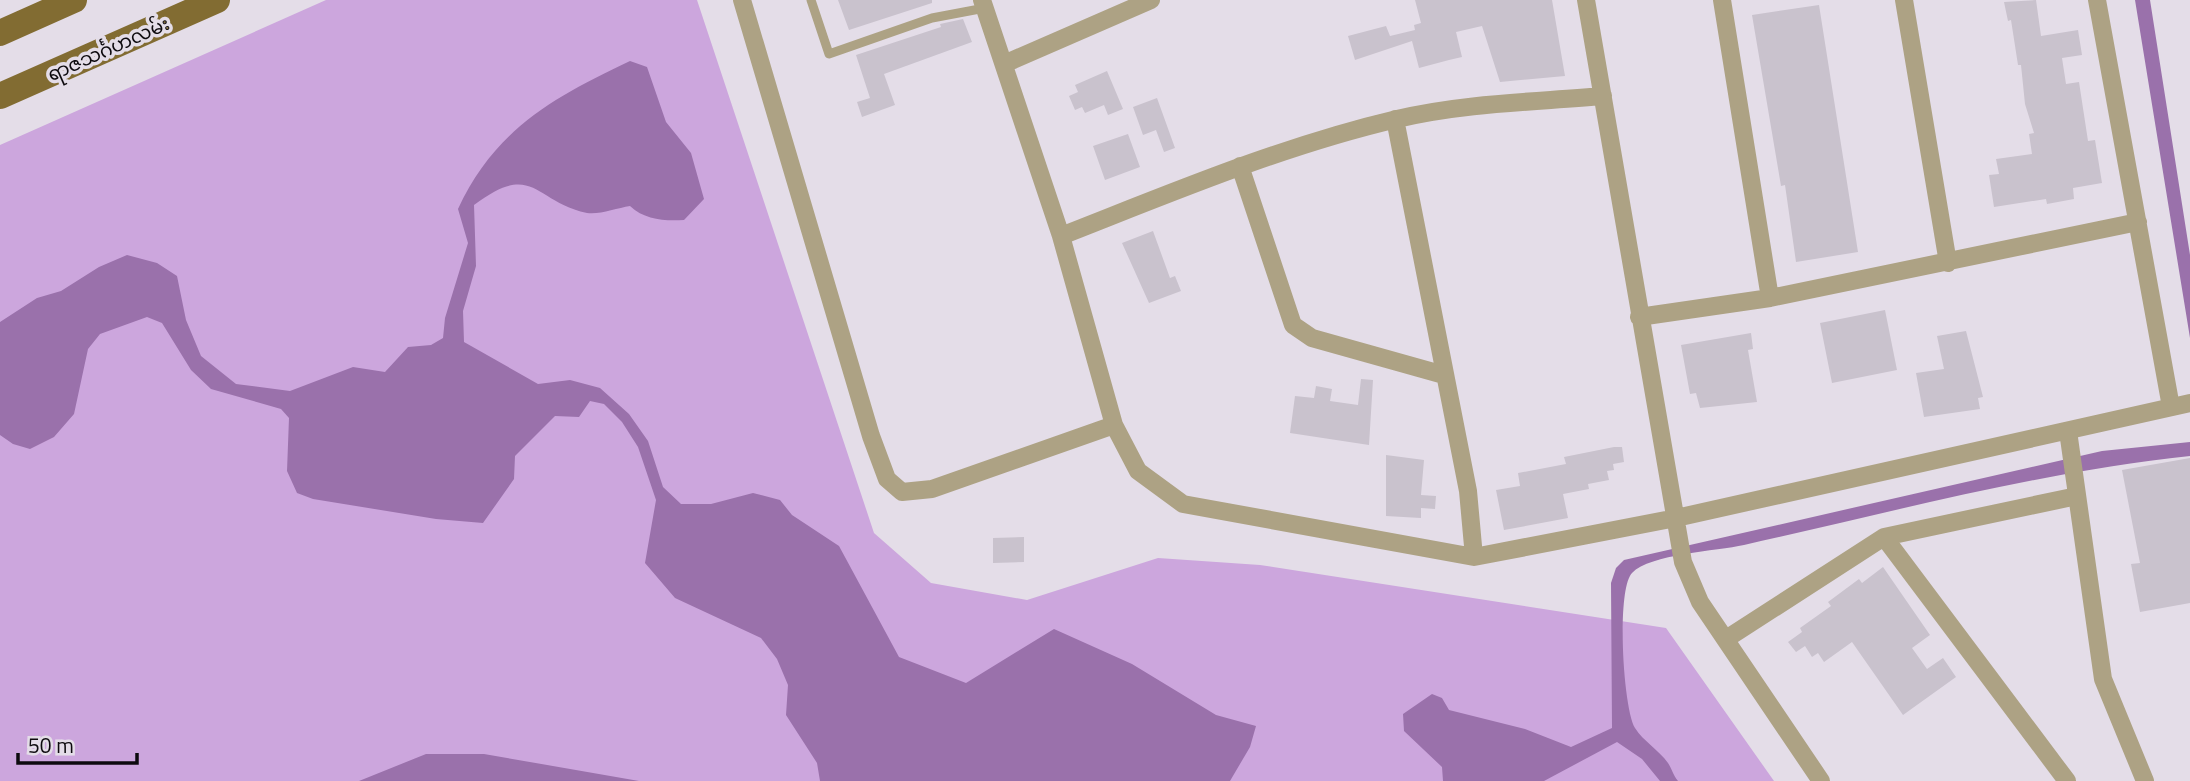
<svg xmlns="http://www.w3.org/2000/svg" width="2190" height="781" font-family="'Titillium Web','Noto Sans Myanmar',sans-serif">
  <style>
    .green { fill: #cca6dd }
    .water { fill: #9a71ab }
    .building { fill: #c9c2cd }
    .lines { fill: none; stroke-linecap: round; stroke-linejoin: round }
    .service { stroke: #ada284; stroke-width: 9 }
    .minor { stroke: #ada284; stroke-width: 18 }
    .primary { stroke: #826c32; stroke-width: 26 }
    .labels { text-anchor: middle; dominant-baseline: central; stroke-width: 7; stroke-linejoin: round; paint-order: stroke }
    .street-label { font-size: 19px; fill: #0d0a0e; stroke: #e4dde8 }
  </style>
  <rect width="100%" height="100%" fill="#e4dde8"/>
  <path class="green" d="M326,0H697L874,533L931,583L1027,600L1158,558L1260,565L1666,628L1774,781H0V145Z"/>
  <path class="water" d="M2135,0H2150L2190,255V338Z
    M630,61L647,67L666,122L691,153L704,199L684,220C664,221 645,220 630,206C617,208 599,215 587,213C533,201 534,160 474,205L476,266L463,311L464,342L538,384L570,380L600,388L629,414L648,441L663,487L681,504H711L753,493L780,500L792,515L839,546L899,657L966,683L1054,629L1132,664L1216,715L1256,726L1250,747L1230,781H820L817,763L786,715L788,685L777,659L761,638L675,598L645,563L656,500L638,447L622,422L604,404L590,401L579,417L555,416L515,456L514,479L483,523L436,519L313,499L297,493L287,471L289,418L281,409L211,389L191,370L162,323L147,317L100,334L88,349L74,414L54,437L30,449L13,444L0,435V322L37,298L61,291L99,267L127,255L157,263L177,276L186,320L201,356L236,384L290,391L353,367L385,372L408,347L431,345L443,338L445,318L468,243L458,209C495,129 554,97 630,61Z
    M2190,442V456C2039,472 1892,512 1744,545C1717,551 1650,554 1632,573C1616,590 1623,708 1635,728C1643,741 1659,750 1668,763C1672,769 1673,775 1678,781H1660L1642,759L1617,742L1544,781H1443L1442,767L1404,731L1403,714L1432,694L1442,698L1449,710L1525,729L1571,747L1612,728L1611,583L1616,568L1624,560L2102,451Z
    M426,754H484L639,781H359Z"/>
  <path class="building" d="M838,0H932V3L849,30Z
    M1415,0H1552L1565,76L1500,82L1482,26L1456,32L1462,57L1449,60L1419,68L1412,41L1355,60L1348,36L1386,26L1390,36L1415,30L1414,25L1421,23Z
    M2036,0L2041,36L2078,30L2082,55L2062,58L2066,84L2079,82L2088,141L2095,140L2102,183L2073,188L2074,199L2047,204L2046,199L1994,207L1989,175L1999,174L1996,159L2032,154L2029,134L2034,133L2025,104L2021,65H2018L2011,20L2008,21L2004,2Z
    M1819,5L1858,252L1796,262L1785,185L1781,186L1752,15Z
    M963,19L972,42L884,74L895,105L862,117L857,102L870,98L856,55L941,27L940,24Z
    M1107,71L1123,109L1108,115L1104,105L1085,113L1082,107L1075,110L1069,96L1078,92L1075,85Z
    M1157,98L1175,148L1164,152L1156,130L1143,135L1133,107Z
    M1128,134L1140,167L1105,180L1093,146Z
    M1153,231L1170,278L1175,276L1181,291L1149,303L1122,243Z
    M1885,310L1897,370L1832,383L1820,323Z
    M1966,331L1983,397L1978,398L1980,409L1924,417L1916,373L1944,369L1937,336Z
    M1751,333L1753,349L1748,350L1757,402L1700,408L1696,393L1690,394L1681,345Z
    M1361,379L1373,380L1369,445L1290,433L1295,396L1314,398L1316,386L1332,389L1330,401L1358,405Z
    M1614,447H1622L1624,462L1613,464L1614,470L1607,471L1609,480L1588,484L1589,489L1563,494L1568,518L1504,530L1496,490L1520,486L1518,473L1566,464L1564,457Z
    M1386,455L1424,460L1421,495L1436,496L1435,509L1421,508V518L1386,516Z
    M2190,458V603L2140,612L2131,564L2140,563L2122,470Z
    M1024,537V562L993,563V538Z
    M1883,567L1930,635L1912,648L1927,669L1943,658L1956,677L1903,715L1852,642L1824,662L1818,653L1812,657L1805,646L1796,652L1788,642L1802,632L1800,628L1831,606L1828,602L1859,579L1862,583Z"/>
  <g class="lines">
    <path class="service" d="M811,0L829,54L932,18L985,8"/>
    <path class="minor" d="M742,0L871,436L887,479L902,492L932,489L1114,425
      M982,0L1061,236L1114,425L1138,471L1183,504L1474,557L1676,518L2190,403
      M1586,0L1683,562L1700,602L1821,781
      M1722,0L1770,298
      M1904,0L1948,263
      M2097,0L2171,407
      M1004,64L1151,0
      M1395,119L1468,491L1474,557
      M1240,166L1293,325L1312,338L1444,375
      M1061,236C1171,193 1282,146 1397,119C1464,103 1535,102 1603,96
      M1639,317L1770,298L2138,222
      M2068,431L2103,679L2145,781
      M1884,537L2067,781
      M1726,639L1884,537L2077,496"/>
    <path class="primary" d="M0,33L74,0
      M0,96L217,0"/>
  </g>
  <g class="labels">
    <g class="street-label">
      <text transform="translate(108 48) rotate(-24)">ရာဇသင်္ဂဟလမ်း</text>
    </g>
  </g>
  <path d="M18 753v10h119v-10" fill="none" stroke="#0d0a0e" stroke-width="3.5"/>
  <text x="28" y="753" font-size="21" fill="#0d0a0e" stroke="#e4dde8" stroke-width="5" paint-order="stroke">50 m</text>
</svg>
